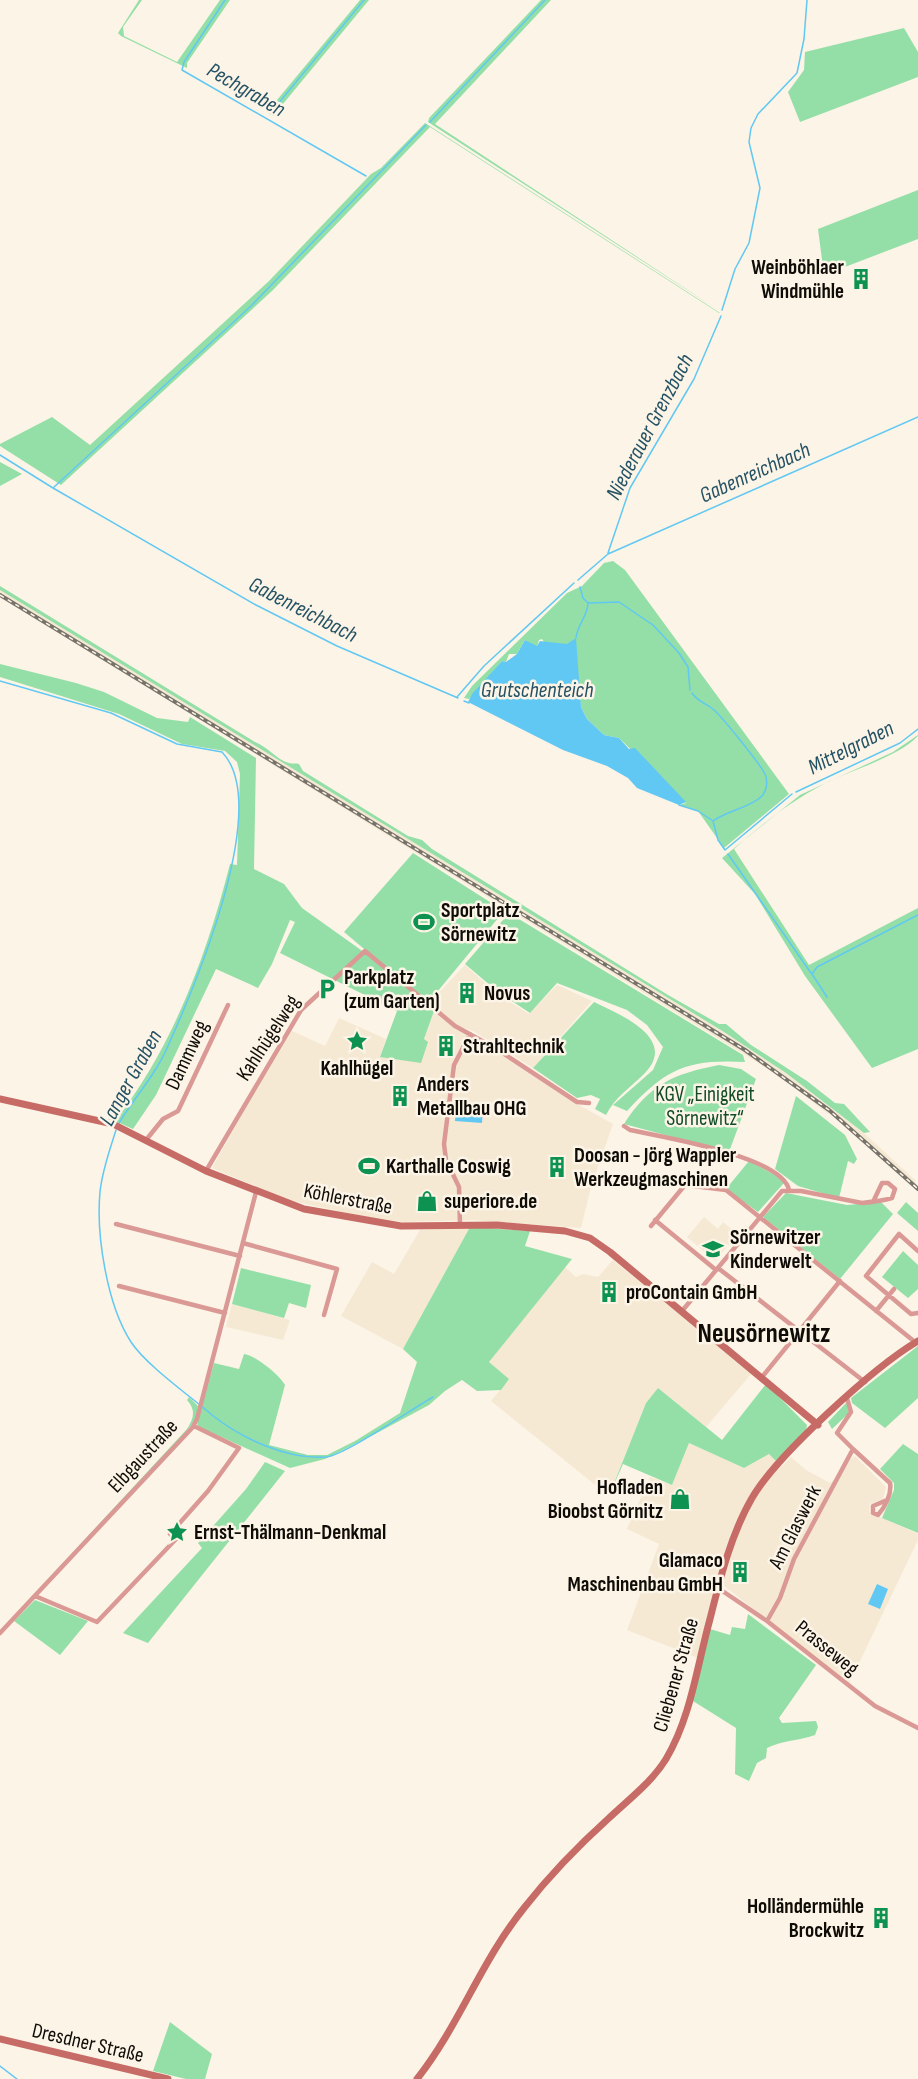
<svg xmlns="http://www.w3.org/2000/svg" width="918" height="2079" font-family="'Sofia Sans Condensed',sans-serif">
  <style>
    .built { fill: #f5e9d4 }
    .green { fill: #94dfa7 }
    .water { fill: #60c8f3 }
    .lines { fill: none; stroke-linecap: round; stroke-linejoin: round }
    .stream { stroke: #60c8f3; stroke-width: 1.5 }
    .street { stroke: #da9995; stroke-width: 4.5 }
    .secondary { stroke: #c76b66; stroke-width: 7 }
    .rail-casing { stroke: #78736a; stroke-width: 4 }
    .rail { stroke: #fcf4e6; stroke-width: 1.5; stroke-dasharray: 4.5; stroke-linecap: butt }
    .labels { text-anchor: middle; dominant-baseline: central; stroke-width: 5; stroke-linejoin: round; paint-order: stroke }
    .poi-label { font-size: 21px; font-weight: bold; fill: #0f0c08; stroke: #fcf4e6; text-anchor: start }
    .street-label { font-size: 21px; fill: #0f0c08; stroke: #fcf4e6 }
    .park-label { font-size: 21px; fill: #114c27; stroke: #fcf4e6 }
    .water-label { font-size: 22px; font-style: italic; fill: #255264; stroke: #fcf4e6 }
    .district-label { font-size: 27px; font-weight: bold; fill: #0f0c08; stroke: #fcf4e6 }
  </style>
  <rect width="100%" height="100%" fill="#fcf4e6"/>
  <path class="built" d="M0,590L724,1032L786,1073L864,1133L915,1180L918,1192L830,1112L828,1114L781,1077L0,597Z
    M465,965L496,993L529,1014L557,985L592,1001L533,1068L473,1031L458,1026L430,1002Z
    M434,1011L570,1100L613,1124L591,1187L581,1228L471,1220L404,1222L361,1216L288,1200L212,1168L290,1030L325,1046L339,1018L386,1039L380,1057L424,1040Z
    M704,1217L718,1229L723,1222L738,1234L715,1261L687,1237Z
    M470,1227L403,1349L341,1316L372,1262L394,1274L420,1230Z
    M613,1260L752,1373L706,1427L658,1388L646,1403L609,1496L491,1401L509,1379L489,1362L565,1267L576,1277L583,1274L598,1277Z
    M232,1304L290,1320L283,1340L226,1327Z
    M689,1443L744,1468L769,1454L782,1466L791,1457L806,1470L830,1483L842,1474L849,1460L855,1456L886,1487L883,1499L870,1504L869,1512L918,1534V1540L849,1684L718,1581L698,1658L627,1630L659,1544L627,1529L650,1477L672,1485Z"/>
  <path class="green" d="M139,0H142L123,27L124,36L177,62L220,0H230L187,63V68L121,36L118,33Z
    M360,0H369L273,116L267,112Z
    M541,0H551L435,124L718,310L428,122L429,118Z
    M904,28L918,52V77L800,122L788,92L804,70L805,52Z
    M425,123L720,313H719L430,127L273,290L61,485L0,446V444L52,417L90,445L269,281L371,174L381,168Z
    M918,190V239L824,275L818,229Z
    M0,462L22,474L0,486Z
    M613,561L625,570L789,794L724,848L698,811L679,805L686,803L619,738L604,735L587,719L581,707L579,692L542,639L539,640L537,647L525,640L517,654H509L506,662L502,661L469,699L464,698L472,686L567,593L582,586L604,563Z
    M0,586L255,742C268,747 277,760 289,763C293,764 296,763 299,764L303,771L408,836L422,840L432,849L668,995L719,1024H726L751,1045L807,1081L835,1103L844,1104L870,1132L864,1133L786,1073L724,1032L0,590Z
    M0,664L76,683L104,692L157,718L188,722L190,717L256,758L254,869L284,884L302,908L361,950L434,1011L424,1039L428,1042L421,1063L380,1057L397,1011L280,953L295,922L290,920L272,964L258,988L216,969L156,1095L133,1129L115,1121C173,1047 207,954 230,864L237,865L240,774L237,762L225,751L182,744L119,714L0,677Z
    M918,735V736C898,757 851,770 824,784C791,801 762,824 734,849L809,965L918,908V1049L872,1068L805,976L755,894L722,858L800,795L893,752Z
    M413,853L504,911L428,1003L344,932Z
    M509,913L743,1055L745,1062C686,1059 666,1069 627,1111L613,1105L653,1070L663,1047L647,1025L627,1010L557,983L530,1013L498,992L465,964Z
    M594,1002C618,1014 680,1038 644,1074C630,1088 615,1097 606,1115L595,1109L600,1099L591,1095L577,1098L533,1068Z
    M719,1065L741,1069L756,1079L729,1152L624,1124C650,1084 673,1074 719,1065Z
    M796,1096L845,1135L857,1159L854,1164L848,1161L839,1198L798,1186L775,1169Z
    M749,1161L775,1175L784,1183L758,1212L726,1189Z
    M786,1193L847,1205L881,1202L893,1214L840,1279L763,1217Z
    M906,1202L918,1213V1231L897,1213Z
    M470,1227L530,1231L525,1246L572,1259L489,1362L509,1379L501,1390L477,1391L462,1380L445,1391L429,1405L375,1434L325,1459L290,1468L199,1427L197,1424L214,1363L239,1369L244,1354C255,1355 280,1375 285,1385L269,1445L308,1455H327L355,1441L400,1413L417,1362L403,1349Z
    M903,1251L918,1265V1289L908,1298L882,1277Z
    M241,1268L311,1285L306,1308L289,1303L284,1318L232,1304Z
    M918,1346V1398L885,1428L852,1403L851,1398Z
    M766,1384L807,1425L806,1430L777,1462L769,1454L744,1468L689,1443L672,1485L623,1464L609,1496L646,1403L658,1388L722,1440Z
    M189,1397L198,1406L196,1418L185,1434L0,1631L187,1429C194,1418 196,1410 187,1400Z
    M847,1402L849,1413L832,1429L828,1422Z
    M903,1444L918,1454V1533L882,1518L894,1490V1483L880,1469Z
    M265,1462L285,1471L148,1643L123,1633L202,1548L198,1543L246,1489Z
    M35,1600L88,1621L60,1655L14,1621Z
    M748,1614L816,1665L779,1718L782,1723L816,1721L818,1727L815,1735C798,1741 783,1740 767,1748L766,1758L757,1763L749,1781L735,1774L736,1728L693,1701L710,1629L730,1635L732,1627L745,1629Z
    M170,2022L212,2054L205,2079H186L153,2071Z"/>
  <path class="water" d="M576,638L581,707L587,719L604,735L619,738L629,749L635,748L686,802L679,805L637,788L628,778L607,766L563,750L468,702L472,694L502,661L506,662L517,654L525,640L537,646L540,641L567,644Z
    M456,1105L483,1108L482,1123L455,1121Z
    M877,1584L888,1589L880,1609L868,1604Z"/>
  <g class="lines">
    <path class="stream" d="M225,0L184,62L182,70L366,176
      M272,111L364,0
      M430,122L545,0
      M722,310L735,269L749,243L760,188L749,142L751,128L758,114L797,73L804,39L807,0
      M0,455L53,488L256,605L337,646L458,698
      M53,488L251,306L426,125
      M608,553L630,488L694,379L721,316
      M578,580L608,554L918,417
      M588,603L619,602L653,625L679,653L688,667L690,690
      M576,638C577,625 588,616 588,603L583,598L580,587
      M0,681L111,713L177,744L222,752C273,805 194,988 168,1046C156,1074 135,1097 119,1123
      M692,693C698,702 706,703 714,710C723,718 760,764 765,774C768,781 767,790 762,796C750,808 728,810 713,821
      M457,697L484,666L574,583
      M464,701L469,703
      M796,792L900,743L918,729
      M679,805L698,811L713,821L718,840L725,850L792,794
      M728,854L811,973
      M827,997L812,974L817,967L918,915
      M116,1130C110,1149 102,1171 100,1192C96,1235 107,1305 131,1342C146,1365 190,1396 212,1415C241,1438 287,1460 326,1457C345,1455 412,1409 433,1397
      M0,2066L17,2079"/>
    <path class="street" d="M624,1126L630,1130C661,1137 782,1156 789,1190
      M146,1140L163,1119L178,1111L228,1005
      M206,1171L301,1010L365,951L455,1026L495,1048L577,1102L589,1103
      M655,1220L716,1270
      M116,1224L240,1256
      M460,1225L459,1187L446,1160L444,1144L454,1065L470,1034
      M651,1226L685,1185L726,1190L915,1342
      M243,1243L337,1269L324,1315
      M918,1251L899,1234L866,1276L911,1314L918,1313
      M718,1268L865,1382
      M119,1286L225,1313
      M682,1311L782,1191H801L862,1203C872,1202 882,1201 892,1198L895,1189L888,1183H882L873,1202
      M876,1311L894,1289
      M762,1377L840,1281
      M847,1398L851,1412L837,1433L853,1449
      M176,1539L183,1532L177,1525
      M718,1588L767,1621L875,1706L918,1728
      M35,1596L97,1622L176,1539L170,1534L208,1491L239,1448L194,1426
      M767,1621L780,1598L794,1559L853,1449L890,1483C892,1494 885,1507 878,1515L873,1513V1506L887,1500
      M0,1633L192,1428L197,1419L256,1192"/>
    <path class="secondary" d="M0,1099L113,1124L206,1171L304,1209L401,1226L497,1225L565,1231L590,1238L610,1252L818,1425
      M0,2039L168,2079
      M417,2079C459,2026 481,1961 524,1908C549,1876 578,1846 609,1818C628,1800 652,1782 666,1759C691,1717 697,1666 710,1619C720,1579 731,1534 752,1498C777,1455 874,1367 918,1341"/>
    <defs>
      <path id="rail" d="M0,595L745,1050L829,1110L918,1189"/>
    </defs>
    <use href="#rail" class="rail-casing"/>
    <use href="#rail" class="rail"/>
  </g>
  <defs>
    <symbol id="building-bare" viewBox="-9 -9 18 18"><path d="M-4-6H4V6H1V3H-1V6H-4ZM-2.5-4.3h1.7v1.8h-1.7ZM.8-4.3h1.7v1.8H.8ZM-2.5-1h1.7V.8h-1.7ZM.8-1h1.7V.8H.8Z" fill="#0e9251" stroke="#fcf4e6" stroke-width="2.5" paint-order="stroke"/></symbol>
    <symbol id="stadium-bare" viewBox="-9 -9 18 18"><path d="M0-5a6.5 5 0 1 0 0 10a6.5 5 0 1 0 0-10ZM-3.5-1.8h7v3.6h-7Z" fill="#0e9251" stroke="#fcf4e6" stroke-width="2.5" paint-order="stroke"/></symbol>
    <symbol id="parking-bare" viewBox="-9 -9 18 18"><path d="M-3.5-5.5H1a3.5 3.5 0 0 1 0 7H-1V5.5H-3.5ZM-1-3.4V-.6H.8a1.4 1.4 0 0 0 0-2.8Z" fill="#0e9251" stroke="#fcf4e6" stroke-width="2.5" paint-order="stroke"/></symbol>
    <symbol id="sight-bare" viewBox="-9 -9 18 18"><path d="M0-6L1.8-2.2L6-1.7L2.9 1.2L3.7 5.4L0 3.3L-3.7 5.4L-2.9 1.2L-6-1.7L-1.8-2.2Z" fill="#0e9251" stroke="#fcf4e6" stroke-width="2.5" paint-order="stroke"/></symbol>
    <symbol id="shop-bare" viewBox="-9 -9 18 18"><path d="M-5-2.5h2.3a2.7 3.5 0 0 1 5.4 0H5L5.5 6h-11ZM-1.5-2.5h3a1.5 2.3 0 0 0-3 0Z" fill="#0e9251" stroke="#fcf4e6" stroke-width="2.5" paint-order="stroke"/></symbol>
    <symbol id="school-bare" viewBox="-9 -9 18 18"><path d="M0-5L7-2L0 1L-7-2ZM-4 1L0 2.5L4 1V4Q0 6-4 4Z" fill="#0e9251" stroke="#fcf4e6" stroke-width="2.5" paint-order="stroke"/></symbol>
  </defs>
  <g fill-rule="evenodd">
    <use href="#building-bare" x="846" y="264" width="30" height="30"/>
    <use href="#stadium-bare" x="409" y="907" width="30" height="30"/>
    <use href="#parking-bare" x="312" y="974" width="30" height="30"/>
    <use href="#building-bare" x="452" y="978" width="30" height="30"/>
    <use href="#sight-bare" x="342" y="1026" width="30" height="30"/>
    <use href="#building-bare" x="431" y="1031" width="30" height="30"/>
    <use href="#building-bare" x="385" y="1081" width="30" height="30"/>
    <use href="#stadium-bare" x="354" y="1151" width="30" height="30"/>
    <use href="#building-bare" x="542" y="1152" width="30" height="30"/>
    <use href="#shop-bare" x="412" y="1186" width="30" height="30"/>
    <use href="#school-bare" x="698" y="1234" width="30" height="30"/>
    <use href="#building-bare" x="594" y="1277" width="30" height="30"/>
    <use href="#shop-bare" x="665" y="1484" width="30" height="30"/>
    <use href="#sight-bare" x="162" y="1517" width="30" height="30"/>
    <use href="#building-bare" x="725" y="1557" width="30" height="30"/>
    <use href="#building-bare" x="866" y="1903" width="30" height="30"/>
  </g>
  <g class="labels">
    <g class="poi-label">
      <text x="844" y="267" text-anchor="end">Weinböhlaer<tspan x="844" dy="24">Windmühle</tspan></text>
      <text x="441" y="910">Sportplatz<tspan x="441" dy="24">Sörnewitz</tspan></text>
      <text x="344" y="977">Parkplatz<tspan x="344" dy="24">(zum Garten)</tspan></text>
      <text x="484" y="993">Novus</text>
      <text x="463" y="1046">Strahltechnik</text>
      <text x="357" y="1068" text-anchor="middle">Kahlhügel</text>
      <text x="417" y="1084">Anders<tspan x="417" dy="24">Metallbau OHG</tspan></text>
      <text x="574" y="1155">Doosan - Jörg Wappler<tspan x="574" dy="24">Werkzeugmaschinen</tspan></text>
      <text x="386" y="1166">Karthalle Coswig</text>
      <text x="444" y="1201">superiore.de</text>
      <text x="730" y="1237">Sörnewitzer<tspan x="730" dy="24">Kinderwelt</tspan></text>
      <text x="626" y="1292">proContain GmbH</text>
      <text x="663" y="1487" text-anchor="end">Hofladen<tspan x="663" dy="24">Bioobst Görnitz</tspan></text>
      <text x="194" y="1532">Ernst-Thälmann-Denkmal</text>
      <text x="723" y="1560" text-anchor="end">Glamaco<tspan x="723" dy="24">Maschinenbau GmbH</tspan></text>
      <text x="864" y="1906" text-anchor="end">Holländermühle<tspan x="864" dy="24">Brockwitz</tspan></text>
    </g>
    <g class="street-label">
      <text transform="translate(268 1038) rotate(-57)">Kahlhügelweg</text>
      <text transform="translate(187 1055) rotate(-65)">Dammweg</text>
      <text transform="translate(348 1199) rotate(11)">Köhlerstraße</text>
      <text transform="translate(143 1456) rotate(-47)">Elbgaustraße</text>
      <text transform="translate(795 1527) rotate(-63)">Am Glaswerk</text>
      <text transform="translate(827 1648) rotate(39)">Prasseweg</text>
      <text transform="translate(676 1675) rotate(-74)">Cliebener Straße</text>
      <text transform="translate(88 2043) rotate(13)">Dresdner Straße</text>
    </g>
    <g class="park-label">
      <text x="705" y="1094">KGV „Einigkeit<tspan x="705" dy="24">Sörnewitz“</tspan></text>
    </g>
    <g class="water-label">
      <text transform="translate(246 90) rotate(30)">Pechgraben</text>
      <text transform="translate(650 427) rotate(-62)">Niederauer Grenzbach</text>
      <text transform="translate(755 473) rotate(-24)">Gabenreichbach</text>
      <text transform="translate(303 610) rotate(27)">Gabenreichbach</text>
      <text x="537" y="690">Grutschenteich</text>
      <text transform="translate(851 748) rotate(-27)">Mittelgraben</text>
      <text transform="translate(131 1078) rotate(-61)">Langer Graben</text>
    </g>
    <g class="district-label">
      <text x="764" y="1334">Neusörnewitz</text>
    </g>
  </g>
</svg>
